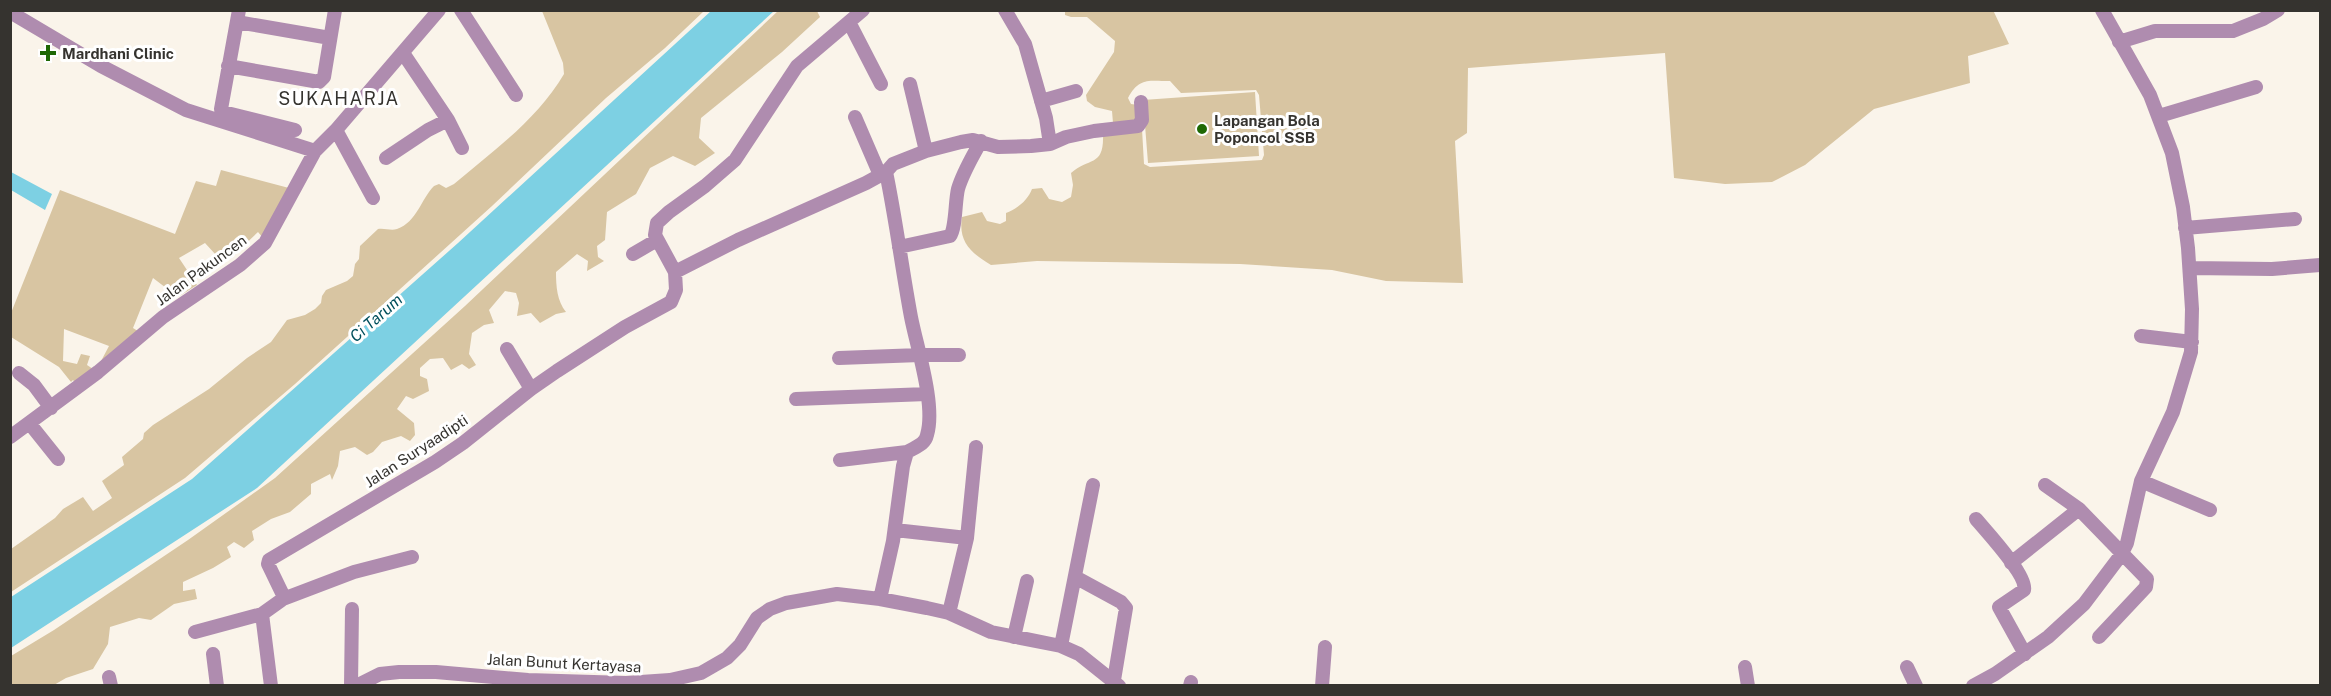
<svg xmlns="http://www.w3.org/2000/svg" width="2331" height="696" font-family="'Public Sans',sans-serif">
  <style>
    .green { fill: #d8c5a2 }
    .water { fill: #7dd0e3 }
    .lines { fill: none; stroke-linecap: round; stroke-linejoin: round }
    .minor { stroke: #af8caf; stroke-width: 14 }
    .poi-dot { fill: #1f6804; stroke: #fff; stroke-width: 2 }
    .labels { text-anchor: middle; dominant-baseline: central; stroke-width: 6; stroke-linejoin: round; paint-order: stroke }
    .poi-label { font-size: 15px; font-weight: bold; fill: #35332f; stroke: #fff; text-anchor: start }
    .street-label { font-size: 15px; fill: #35332f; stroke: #fff }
    .water-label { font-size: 16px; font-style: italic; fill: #014f5c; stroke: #fff }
    .quarter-label { font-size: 18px; letter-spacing: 1.5px; fill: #35332f; stroke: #fff }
  </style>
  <rect width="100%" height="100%" fill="#faf4ea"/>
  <path class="green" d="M779,10L817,11L820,17L782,52L701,118L699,138L715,153L695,166L673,156L650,168L636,194L607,212L605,240L597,246L598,257L604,261L587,271L588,261L577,254L556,272C556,286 557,301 566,312L556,314L540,323L531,313L517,316L519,303L516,293L505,291L489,310L494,323L484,325L472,333L469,354L476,365L469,369L462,364L451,370L443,358L430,359L420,368V376L427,379L429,391L413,399L406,396L397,409L414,423L415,435L410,441L401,436L382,442L373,452L367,455L355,447L340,451L338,466L332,480L330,474L311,484V494L290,512L271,519L252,531L254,540L244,548L234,542L227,547L231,557L213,568L183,582V591L195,589L197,599L174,604L151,620L139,618L110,627L108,644L93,669L66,678L54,685H11V656L54,630L188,540L275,478L465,306Z
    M1993,10L2009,44L1968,56L1970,83L1874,109L1805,165L1772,182L1725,184L1674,178L1665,53L1468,68L1467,133L1455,141L1463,283L1386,281L1332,270L1240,264L1037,261L991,265C971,253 958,242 962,217L982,212L987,221L1000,224L1006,221V213C1017,209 1028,200 1032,189L1042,188L1049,199L1062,202L1071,197L1073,185L1071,173C1089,157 1104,167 1103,135L1142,129L1144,164L1150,167L1262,160L1264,155L1259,95L1256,90L1181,93L1170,81C1149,81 1139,77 1128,98L1131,104L1138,105L1139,108L1134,122L1113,123L1112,111L1095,107L1087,101L1086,95L1114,52L1115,41L1087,17H1071L1065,15V11Z
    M542,11H704L665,48L606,98L492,206L295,384L185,478L11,592V549L55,518L63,509L83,497L93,511L112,498L102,481L124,465L122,457L143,439L144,433L153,425L209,389L247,358L271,342L287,320L305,315L315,309L321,303L322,296L326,290L347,281L353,276L355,264L359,259L360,246L378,229C385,228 391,231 397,229C417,222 421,199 434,186L439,184L446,188L454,184C493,151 537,120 564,74L563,63Z
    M1255,92L1259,156L1148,163L1143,100Z
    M221,170L289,188L263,238L258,232L240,249L234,242L216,255L205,243L179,258L197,285L178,297L153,278L133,328L141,333L100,363L109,346L64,329L63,361L77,364L81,354L90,356L87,365L93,369L77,385L73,380L71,382L59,367L11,337V313L60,190L175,234L196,181L216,186Z"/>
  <path class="water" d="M711,11H774L257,488L11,648V597L192,479L458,243Z
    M11,172L52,194L45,210L11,190Z"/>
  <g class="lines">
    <path class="minor" d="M239,10L221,109L223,112L295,130
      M461,10L516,95
      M1005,10L1025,44L1046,118L1050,144
      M10,12L101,66L186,110L315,151
      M237,22L330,38
      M849,22L881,84
      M2119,42L2155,31H2233L2263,19L2278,10
      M403,53L448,120L462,148
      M228,66L319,82L324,77L335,10
      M910,84L926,151
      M1041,101L1076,91
      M2159,116L2256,87
      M855,117L880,175
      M336,130L373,198
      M386,158L428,130L448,120
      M2185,228L2295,219
      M899,247L950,236C956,228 955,201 958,189C963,172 973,156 981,141
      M633,254L657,240
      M2190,268L2272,269L2320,265
      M675,272L738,240L866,183L886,172L893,164L926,151L961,142L973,140L998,147L1031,146L1050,144L1066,137L1094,131L1138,126L1142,120L1141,102
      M675,272L655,235L657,223L669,212L705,186L735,160L797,66L863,10
      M2141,336L2192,342
      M507,349L531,389
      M839,358L920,355H959
      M19,373L34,385L51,408
      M796,399L927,394
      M30,424L58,459
      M10,437L98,372L163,317L240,265L265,243L315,151L336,130L439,10
      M840,460L907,452
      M2141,481L2210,510
      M2045,485L2079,509L2147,579L2146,587L2099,637
      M1976,519C1986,531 2028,576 2024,590L1999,607L2025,654
      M895,530L967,538
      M2011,563L2079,509
      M1075,577L1121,602L1126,608L1114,680
      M283,599L354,572L412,557
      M880,599L893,541L903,466L907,452C915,447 925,445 927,435C936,405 917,348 911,317C902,269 896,220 886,172
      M949,613L967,538L976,447
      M195,632L262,614
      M1014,637L1027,581
      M1061,646L1093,485
      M213,654L217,686
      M1745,667L1748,686
      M1907,667L1916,686
      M109,677L111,686
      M271,686L262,614L283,599V595L268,564L269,560L435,462L463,443L531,389L557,371L625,327L671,302L676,290L675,272
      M351,686L352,609
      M356,686L380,674L399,672H436L528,680L626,683L670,680L701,673L727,658L740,645L757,618L770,609L786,603L837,594L880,599L927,608L949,613L991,632L1061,646L1079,654L1119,686
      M1190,686L1191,682
      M1322,686L1325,647
      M1973,686L1995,674L2048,637L2084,604L2121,555L2127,543L2141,481L2173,412L2191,352L2192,309L2188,248L2183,207L2172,153L2150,95L2102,10"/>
  </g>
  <g class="poi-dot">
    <path d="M45 44h6v6h6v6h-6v6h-6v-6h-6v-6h6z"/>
    <circle cx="1202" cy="129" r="6"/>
  </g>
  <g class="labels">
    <g class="poi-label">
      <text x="62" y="53">Mardhani Clinic</text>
      <text x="1214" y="120">Lapangan Bola<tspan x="1214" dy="17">Poponcol SSB</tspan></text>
    </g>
    <g class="street-label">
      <text transform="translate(201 270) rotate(-36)">Jalan Pakuncen</text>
      <text transform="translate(416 451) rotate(-33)">Jalan Suryaadipti</text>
      <text transform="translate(564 663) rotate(3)">Jalan Bunut Kertayasa</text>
    </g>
    <g class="water-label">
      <text transform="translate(376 318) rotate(-41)">Ci Tarum</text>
    </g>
    <g class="quarter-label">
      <text x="339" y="98">SUKAHARJA</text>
    </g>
  </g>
  <rect width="2331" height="696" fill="none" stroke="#35332f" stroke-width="24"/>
</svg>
